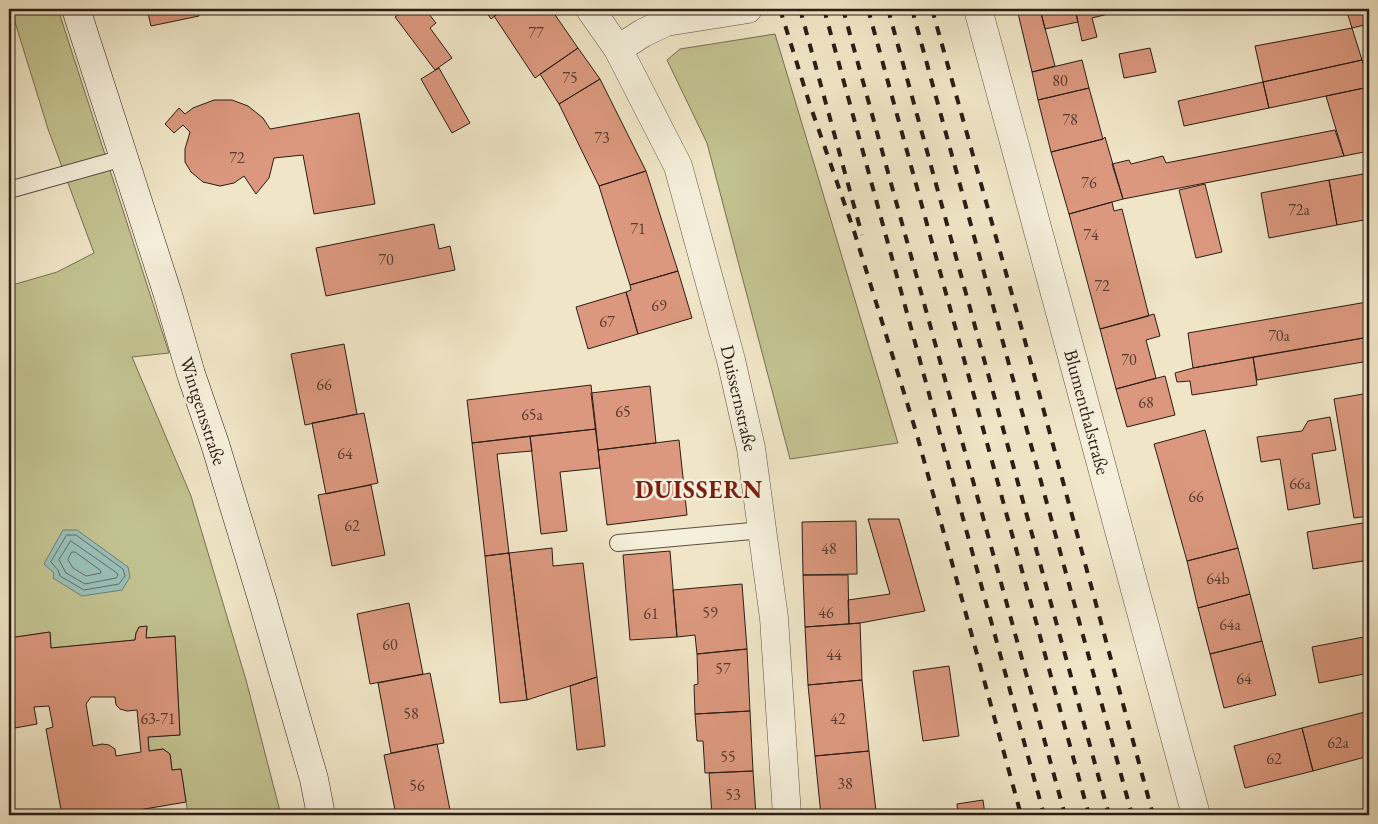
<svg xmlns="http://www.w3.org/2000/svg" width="1378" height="824" font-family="'EB Garamond',serif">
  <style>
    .green { fill: #c2c290; stroke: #766f52 }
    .water { fill: #9abfb7; stroke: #6e7e76 }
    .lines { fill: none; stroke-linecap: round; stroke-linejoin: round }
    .shore { stroke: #626e66; stroke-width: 1 }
    .building { fill: #db987e; stroke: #2b1c15; fill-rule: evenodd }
    .lane-casing { stroke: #5c4e42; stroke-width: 18 }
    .street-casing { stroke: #5c4e42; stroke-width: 29 }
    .secondary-casing { stroke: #2b1c15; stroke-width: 29 }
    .lane { stroke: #f5efdb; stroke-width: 16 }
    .street { stroke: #f5efdb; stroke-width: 28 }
    .secondary { stroke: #f5efdb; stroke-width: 28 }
    .rail { stroke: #2b1c15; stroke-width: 4; stroke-dasharray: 9 9; stroke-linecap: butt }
    .labels { text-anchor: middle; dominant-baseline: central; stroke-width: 5; stroke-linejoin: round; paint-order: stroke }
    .number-label { font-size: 16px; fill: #573b2f }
    .street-label { font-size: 19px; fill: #2b1c15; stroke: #f5efdb }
    .district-label { font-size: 24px; font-weight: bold; letter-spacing: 1px; fill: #7a1f14; stroke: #f5efdb }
  </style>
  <rect width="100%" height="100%" fill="#f0e6c7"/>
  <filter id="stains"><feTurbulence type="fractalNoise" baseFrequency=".004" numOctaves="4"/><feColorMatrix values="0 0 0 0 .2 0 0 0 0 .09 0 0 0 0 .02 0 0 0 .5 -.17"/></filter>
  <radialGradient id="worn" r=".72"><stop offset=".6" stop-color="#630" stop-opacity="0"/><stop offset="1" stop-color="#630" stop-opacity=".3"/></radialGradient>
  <path class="green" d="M11,9H58L169,353L132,357L191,496L246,680L281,815H188L181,769L172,770L170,754L163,749L149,751L148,737L180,735L175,636L146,638L147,627H139L136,633L135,640L51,648L50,632L9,638V286L57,272L94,253L48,129Z
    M775,34L898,443L790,459L707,143L667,60L680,49Z"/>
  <path class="water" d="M63,530H77L128,567L130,577L122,590L82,596L53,578L54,573L44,564Z"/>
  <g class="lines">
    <path class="shore" d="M67,535H76L123,569L125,576L119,584L84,590L60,576L58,570L51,562Z
      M71,541L117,573L118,575L116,578L85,584L66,573L59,560Z
      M72,552H75L100,570L101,573L86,576L73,568L68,560Z"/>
  </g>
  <path class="building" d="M147,9H197L199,16L151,26Z
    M406,9H425L436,23L430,28L452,58L435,70L395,17Z
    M484,9H504L491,19Z
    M504,9H551L578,48L535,78L494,16Z
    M1017,9H1040L1055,66L1032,72Z
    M1040,9H1075L1078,22L1045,29Z
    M1075,9H1107L1108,14L1092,18L1097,37L1082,41Z
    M1346,9H1369V24L1352,28Z
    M1369,24V52L1364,26Z
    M1352,28L1362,60L1263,82L1255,46Z
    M578,48L600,79L559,104L540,74Z
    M1150,48L1156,72L1124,78L1119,54Z
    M1082,60L1089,88L1038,100L1032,72Z
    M1362,60L1369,82V87L1269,108L1263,82Z
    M439,68L470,123L452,133L421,79Z
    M600,79L646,171L599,186L559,104Z
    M1263,82L1269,108L1184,126L1178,101Z
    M1369,87V151L1344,156L1326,96Z
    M1089,88L1103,139L1051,152L1038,100Z
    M214,100H232L248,106L263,118L270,129L359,113L375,204L314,214L303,155L274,158L269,178L256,194L244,176L234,183L220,186L203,182L191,172L185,162V149L190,132L183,125L174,133L165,124L179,108L185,114L193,108Z
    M1335,130L1344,156L1123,199L1112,164L1129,160L1131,164L1163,156L1166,163Z
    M1105,137L1123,199L1069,214L1051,152L1103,139Z
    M1369,151V162L1367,163L1364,152Z
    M646,171L678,271L630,285L599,186Z
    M1369,173V219L1337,225L1329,180Z
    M1329,180L1337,225L1269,238L1261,193Z
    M1205,184L1222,252L1196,258L1179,190Z
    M1112,202L1114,211L1122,209L1149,316L1100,329L1069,214Z
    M434,224L439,249L450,246L455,270L326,296L316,248Z
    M678,271L692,318L638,334L626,292L631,290L630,285Z
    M626,292L638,334L588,349L576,307Z
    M1367,302L1369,310V337L1193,368L1188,333Z
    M1154,314L1160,336L1146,340L1156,378L1116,389L1100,329Z
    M1369,337V361L1257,380L1253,357Z
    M344,344L357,414L305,425L291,354Z
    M1253,357L1257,385L1192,395L1190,381L1177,382L1175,373L1193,368Z
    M1165,376L1175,415L1127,427L1116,389Z
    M591,385L596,429L472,443L467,400Z
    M650,386L656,443L598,450L591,393Z
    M1369,393V516L1354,518L1334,399Z
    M364,413L378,483L326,494L312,423Z
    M1330,417L1336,450L1312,454L1320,504L1288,510L1280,459L1261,462L1257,437L1302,431L1308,421Z
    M596,429L600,468L560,472L567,531L541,534L530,436Z
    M1205,430L1238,548L1187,561L1154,444Z
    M530,436L532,451L497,454L509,553L485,556L472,443Z
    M679,440L687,515L607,525L598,450Z
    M371,485L385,555L332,566L318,495Z
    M868,519H899L925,611L860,623L849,624L848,600L890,594Z
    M856,521L857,574L803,575L802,522Z
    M1369,522V560L1313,569L1307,532Z
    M552,548L553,566L583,563L597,677L527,700L509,553Z
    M1238,548L1250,594L1198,608L1187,561Z
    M670,551L677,637L630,640L623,555Z
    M509,553L527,700L500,703L485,556Z
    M803,575H848L849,624L805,627Z
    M742,584L747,649L697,654L695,635L677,637L673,590Z
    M1250,594L1262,641L1210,654L1198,608Z
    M409,603L423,674L370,684L357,614Z
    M860,623L862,680L808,685L805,627Z
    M147,626L146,638L175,636L180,735L148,737L149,751L163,749L170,754L172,770L181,769L186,802L109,815H62L46,729L53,727L49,706L34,707L37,724L15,728L14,711H9V638L50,632L51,648L135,640L136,633L139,627ZM91,697H115L116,705L120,709L127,711L137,710L141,752L116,756L115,749L109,745L102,744L93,746L86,704Z
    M1369,636V673L1319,683L1312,647Z
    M1262,641L1276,695L1224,708L1210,654Z
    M747,649L750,711L695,714L694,685L698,684L697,654Z
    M949,666L959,736L923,741L913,671Z
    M430,673L444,743L391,753L378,683Z
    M597,677L605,746L577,750L570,686Z
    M862,680L869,751L815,756L808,685Z
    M750,711L753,771L705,773L703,741H697L695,714Z
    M1369,711V756L1313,771L1302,728Z
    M1302,728L1313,771L1245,788L1234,746Z
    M437,744L451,815H396L384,755Z
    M869,751L876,811L821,815L815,756Z
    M753,771L756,815H712L709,773Z
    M983,800L985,815H958L957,804Z
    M876,811L877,815H835Z"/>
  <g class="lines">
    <defs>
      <path id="lane" d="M9,190L123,158
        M618,543L763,530"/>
      <path id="street" d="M590,9L618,49L678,166L731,360L751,448L774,618L787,815
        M978,9L1196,815
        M618,49L643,33L666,22L748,9"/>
      <path id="secondary" d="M76,9L168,295L191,374L215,444L263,602L314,779L321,815"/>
    </defs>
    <use href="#lane" class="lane-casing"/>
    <use href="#street" class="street-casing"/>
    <use href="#secondary" class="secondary-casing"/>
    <use href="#lane" class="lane"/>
    <use href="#street" class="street"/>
    <use href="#secondary" class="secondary"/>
    <path class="rail" d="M780,9L809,102L854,231L917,435L1021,815
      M800,9L862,235
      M824,9L1044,815
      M843,9L1065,815
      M868,9L1089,815
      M888,9L1109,815
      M912,9L1132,815
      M932,9L1022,330L1153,815"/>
  </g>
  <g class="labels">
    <g class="number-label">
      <text x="536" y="32">77</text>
      <text x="570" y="77">75</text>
      <text x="1060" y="80">80</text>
      <text x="1070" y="119">78</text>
      <text x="602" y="137">73</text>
      <text x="237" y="157">72</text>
      <text x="1089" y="182">76</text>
      <text x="1299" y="209">72a</text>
      <text x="638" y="228">71</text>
      <text x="1091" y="234">74</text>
      <text x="386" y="259">70</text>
      <text x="1102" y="285">72</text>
      <text x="659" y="305">69</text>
      <text x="607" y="321">67</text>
      <text x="1279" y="335">70a</text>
      <text x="1129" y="359">70</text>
      <text x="324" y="384">66</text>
      <text x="1146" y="402">68</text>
      <text x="623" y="411">65</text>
      <text x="532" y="414">65a</text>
      <text x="345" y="453">64</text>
      <text x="1300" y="483">66a</text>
      <text x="1196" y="496">66</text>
      <text x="352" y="525">62</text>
      <text x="829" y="548">48</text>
      <text x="1218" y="578">64b</text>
      <text x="710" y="612">59</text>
      <text x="826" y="612">46</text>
      <text x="651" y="613">61</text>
      <text x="1230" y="624">64a</text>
      <text x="390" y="644">60</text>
      <text x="834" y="654">44</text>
      <text x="723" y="668">57</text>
      <text x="1244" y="678">64</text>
      <text x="411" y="713">58</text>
      <text x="158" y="718">63-71</text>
      <text x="838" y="718">42</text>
      <text x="1338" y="742">62a</text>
      <text x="728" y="756">55</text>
      <text x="1274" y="758">62</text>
      <text x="845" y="783">38</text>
      <text x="417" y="785">56</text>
      <text x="733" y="794">53</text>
    </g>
    <g class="street-label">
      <text transform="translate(739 398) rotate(77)">Duissernstraße</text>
      <text transform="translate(203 411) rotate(72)">Wintgensstraße</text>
      <text transform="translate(1087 412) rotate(75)">Blumenthalstraße</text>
    </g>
    <g class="district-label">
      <text x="699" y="489">DUISSERN</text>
    </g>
  </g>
  <rect width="1378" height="824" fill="none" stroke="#f0e6c7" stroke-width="30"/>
  <rect x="10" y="10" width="1358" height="804" fill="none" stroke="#2b1c15" stroke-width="2.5"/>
  <rect x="15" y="15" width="1348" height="794" fill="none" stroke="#2b1c15"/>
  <rect width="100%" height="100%" filter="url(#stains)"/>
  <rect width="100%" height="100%" fill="url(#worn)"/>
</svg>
